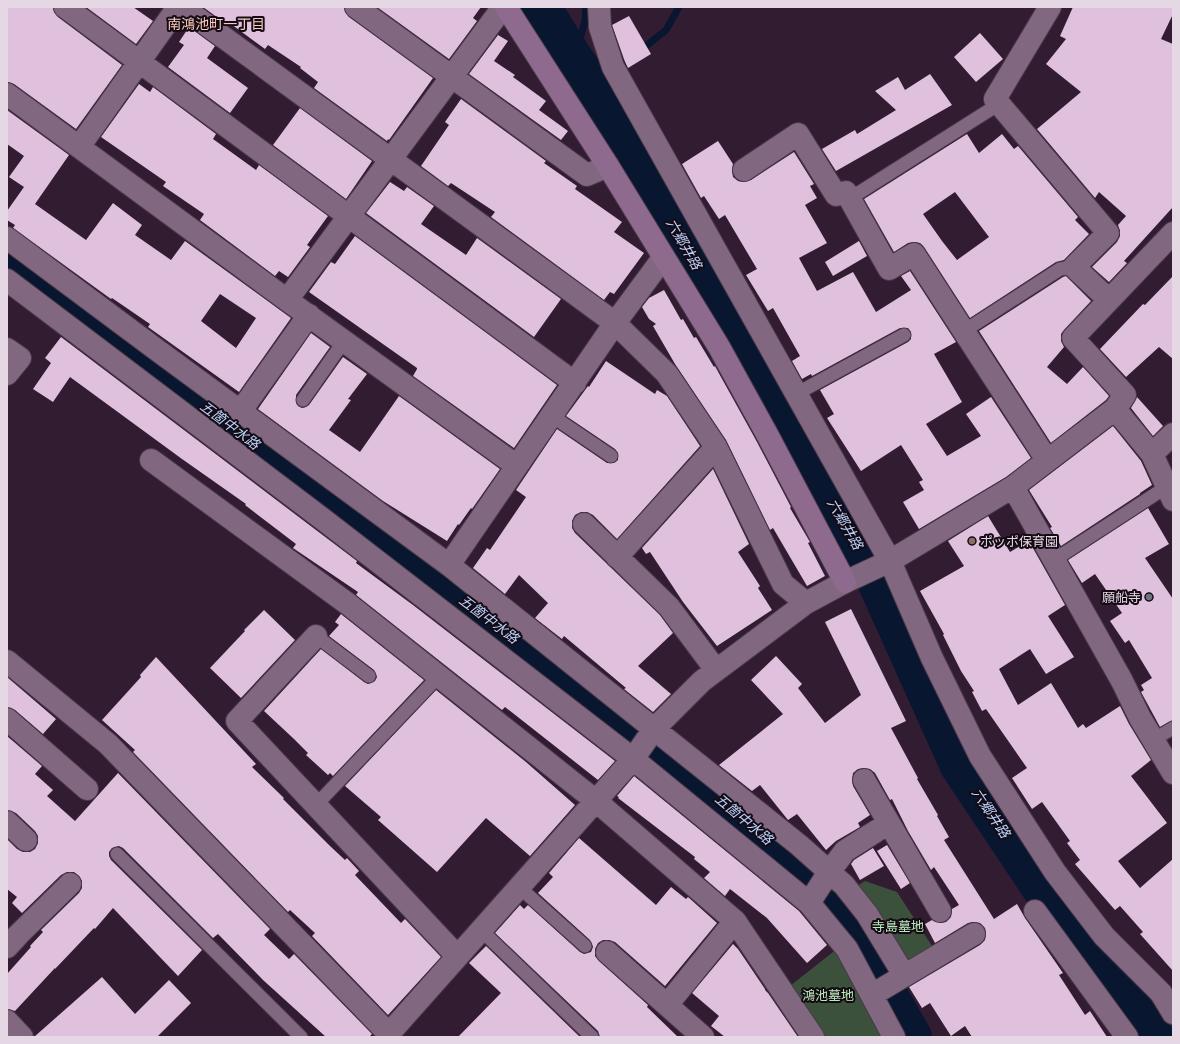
<svg xmlns="http://www.w3.org/2000/svg" width="1180" height="1044" font-family="'IBM Plex Sans','Noto Sans JP',sans-serif">
  <style>
    .green { fill: #3c513c }
    .lines { fill: none; stroke-linecap: round; stroke-linejoin: round }
    .stream { stroke: #09162f; stroke-width: 7 }
    .river { stroke: #09162f; stroke-width: 40 }
    .building { fill: #dfc0dd; fill-rule: evenodd }
    .lane-casing { stroke: #4a384a; stroke-width: 15 }
    .street-casing { stroke: #4a384a; stroke-width: 24 }
    .secondary-casing { stroke: #4a384a; stroke-width: 24 }
    .lane { stroke: #81677f; stroke-width: 13 }
    .street { stroke: #81677f; stroke-width: 22 }
    .secondary { stroke: #8e6a8e; stroke-width: 22 }
    .education-dot { fill: #8d6e63; stroke: #140b14; stroke-width: 1.5 }
    .worship-dot { fill: #6b7280; stroke: #140b14; stroke-width: 1.5 }
    .labels { text-anchor: middle; dominant-baseline: central; stroke-width: 4; stroke-linejoin: round; paint-order: stroke }
    .poi-label { font-size: 13px; fill: #e6d7e5; stroke: #140b14; text-anchor: start }
    .park-label { font-size: 13px; fill: #bbecbc; stroke: #140b14 }
    .neighbourhood-label { font-size: 14px; fill: #fbc9bd; stroke: #140b14 }
    .water-label { font-size: 14px; font-style: italic; fill: #bad3fe; stroke: #140b14 }
  </style>
  <rect width="100%" height="100%" fill="#321c31"/>
  <path class="green" d="M865,881L897,892L932,946L901,965L852,889Z
    M837,949L885,1037H822L786,989Z"/>
  <g class="lines">
    <path class="stream" d="M640,51L666,30L679,7
      M574,60L585,21L586,7
      M595,89L632,58"/>
    <path class="river" d="M541,7L574,60L595,89L871,568L960,766L1051,902L1154,1037
      M7,258L615,714L652,742L760,831L812,876L827,894L847,924L912,1037"/>
  </g>
  <path class="building" d="M7,7H53L54,12L58,17L122,65L76,129L14,84L7,82Z
    M86,7H133L153,21L136,44Z
    M203,7H344L345,12L349,17L433,78L389,140L388,139L387,141L314,88L318,82L300,68L301,67L268,45L265,49L231,24L229,26Z
    M377,7H481L473,18L477,21L449,59Z
    M1073,7H1173V14L1161,39L1173,44V207L1124,261L1127,263L1109,282L1092,267L1117,242L1120,236V231L1118,225L1126,216L1099,192L1095,198L1037,129L1081,92L1046,64L1066,39L1060,36Z
    M629,16L651,54L628,68L625,62L612,25Z
    M189,27L215,46L207,58L248,88L230,113L168,67L184,45L179,42Z
    M980,33L1003,59L976,82L954,57Z
    M498,35L508,41L494,61L515,75L513,77L546,101L539,110L568,131L561,140L469,74Z
    M930,74L952,105L836,171L822,149L855,130L857,134L896,110L875,91L898,77L905,90Z
    M139,84L150,92L153,87L216,134L213,139L256,170L259,165L328,216L307,245L310,247L288,277L279,271L275,276L200,220L204,214L163,186L166,182L101,137Z
    M461,99L546,161L544,163L577,186L575,189L622,222L614,232L644,253L614,294L610,292L604,300L491,217L495,212L451,183L448,186L421,166L449,125L445,122Z
    M300,108L372,161L346,199L273,145Z
    M7,110L69,155L35,204L86,240L113,203L142,225L135,235L171,260L185,241L291,318L239,392L148,327L150,324L112,298L111,299L13,228L15,225L7,220V211L24,187L9,177L24,156L7,144ZM220,294L256,318L236,348L201,321Z
    M967,134L979,153L1002,134L1014,149L1018,146L1078,217L1075,220L1089,234L1064,260L1056,262L970,318L924,247L920,243L914,242L908,243L894,252L864,199ZM955,192L989,237L957,260L942,241L923,214Z
    M718,141L733,164L732,170L733,177L738,181L744,182L751,180L794,152L814,184L810,186L817,198L805,205L827,243L799,258L817,291L853,272L876,312L911,290L901,276L910,271L956,342L934,354L962,402L926,424L947,456L981,436L966,414L991,397L1031,458L1006,477L919,529L903,502L924,490L919,482L923,480L901,445L861,471L827,418L834,414L820,390L908,342L911,339V332L908,328H900L812,376L811,374L802,379L792,361L800,356L773,308L768,311L746,275L757,269L725,215L719,219L704,196L701,198L682,164Z
    M390,182L404,191L407,187L434,206L421,224L466,255L477,238L561,299L534,337L366,213Z
    M355,236L557,385L514,448L413,376L417,369V368L309,292L331,262L335,264Z
    M859,241L867,256L833,276L825,262Z
    M1066,276L1091,301L1064,330L1061,334V341L1064,347L1047,367L1067,384L1083,367L1109,396L1106,400L1051,443L979,331L1063,277Z
    M1173,276V359L1159,347L1126,377L1100,349L1143,304L1145,305Z
    M664,290L681,320L683,319L694,338L696,337L714,367L715,366L716,368L757,442L791,507L790,508L810,542L808,543L825,576L807,586L773,528L770,530L726,440L675,364L653,326L656,324L649,319L642,307L649,298Z
    M311,333L330,347L296,395V403L298,406L302,408L306,407L309,405L343,357L367,374L348,399L351,400L329,430L360,452L399,396L500,469L472,509L471,508L459,525L458,524L447,541L383,501L258,409Z
    M61,337L316,530L357,561L356,563L413,605L615,761L598,780L505,707L502,710L356,595L358,592L293,548L296,544L245,505L246,504L182,459L70,377L53,402L33,389L51,363L45,358Z
    M606,361L655,394L657,390L667,396L700,446L617,539L593,515L587,512H581L575,515L572,521V528L575,533L660,615L673,633L638,666L671,694L653,712L624,689L626,688L564,636L562,639L535,618L548,603L519,575L505,594L473,568L487,548L490,550L526,497L516,490L557,429L607,463H614L618,460V453L615,449L566,416L588,386L589,387Z
    M1137,397L1163,426L1153,436L1131,408Z
    M1113,426L1141,461L1152,485L1140,493V494L1061,546L1050,528L1052,527L1029,490Z
    M713,469L749,544L738,552L760,586L758,588L772,610L717,646L683,602L650,552L646,554L642,548Z
    M1148,508L1169,544L1145,558L1173,599V720L1160,727L1141,692L1144,690L1141,685L1152,678L1129,640L1125,643L1110,621L1122,613L1095,574L1082,583L1068,560Z
    M988,516L1010,552L1029,541L1065,605L1048,616L1074,657L1046,674L1030,649L999,669L1018,705L1051,683L1078,728L1083,724L1086,728L1120,706L1129,724L1151,760L1131,776L1167,823L1118,861L1140,888L1173,859V971L1140,934L1143,932L1120,906L1115,910L1075,864L1080,860L1067,843L1070,841L1042,802L1032,809L1012,778L1027,768L986,709L982,711L972,692L974,691L961,671L943,635L944,634L920,591L964,566L948,541Z
    M851,609L906,721L891,728L918,778L917,779L938,815L937,816L949,837L944,840L994,919L1017,904L1025,918L1063,973L1059,975L1085,1015L1090,1011L1107,1037H972L965,1026L951,1036L930,1003L922,1008L909,987L980,945L985,940L986,933L985,928L980,923L973,922L968,923L935,943L925,924L932,920L940,923L946,922L951,917L952,909L959,905L934,867L931,870L908,831L892,799L890,800L875,773L870,769L864,768L858,769L853,773L852,780L853,786L870,815L858,823L860,827L836,841L826,850L797,814L788,820L760,785L752,791L719,765L783,714L751,680L776,656L802,684L798,688L825,723L861,695L825,622Z
    M264,610L295,640L241,698L210,668L245,631L244,630Z
    M341,614L424,680L333,776L330,773L328,775L306,755L308,753L294,739L264,711L321,649L364,682L368,684L375,681L377,677L374,670L329,636L339,625L335,622Z
    M156,657L256,764L252,767L284,798L283,799L330,846L345,860L347,858L359,871L355,875L401,923L405,919L441,957L388,1015L312,936L315,933L290,910L288,912L133,752L135,750L102,720L141,677L140,675Z
    M7,677L56,719L43,734L15,710L7,707Z
    M436,690L526,762L575,805L530,856L486,818L437,872L378,820L381,817L345,786Z
    M7,736L42,766L35,774L53,790L47,796L75,821L118,773L270,929L264,935L289,959L294,954L372,1034L369,1037H326L263,980L218,934L213,938L123,848L119,846L112,848L109,852V856L111,860L202,950L178,976L113,908L95,929L94,928L55,969V968L15,1011L7,1009V974L31,947L30,946L43,932L41,930L79,893L82,888V881L79,876L74,872H67L61,875L22,913L12,903L17,897L7,889V839L17,849L23,852H30L35,849L38,843V836L35,831L16,813L7,810Z
    M634,776L799,911L827,945L807,963L767,918L730,889L725,896L704,878L710,872L694,859L695,857L618,798L619,797L617,796Z
    M579,838L656,905L671,887L686,899L688,897L717,923L665,986L615,942L609,940H603L598,943L595,949V956L599,961L648,1005L647,1007L678,1037H600L598,1031L495,933L520,905L524,909L528,905L580,952L584,954L591,952L593,947L590,940L538,893L553,877L549,873Z
    M887,845L910,883L901,889L877,851Z
    M873,848L884,866L860,880L851,864L854,860Z
    M733,944L738,949L765,989V990L768,993L798,1037H725L711,1026L719,1016L692,993Z
    M486,946L580,1037H458L501,993L469,963Z
    M102,977L135,1014L169,980L191,1003L157,1037H34Z"/>
  <g class="lines">
    <defs>
      <path id="lane" d="M849,199L999,104
        M964,331L1060,269L1074,267
        M796,394L904,335
        M303,400L344,341
        M552,416L611,456
        M1054,560L1168,486
        M316,636L369,676
        M1153,740L1173,728
        M316,805L439,676
        M117,854L301,1037
        M519,887L585,946
        M481,930L592,1037"/>
      <path id="street" d="M65,7L575,383
        M182,7L615,323L667,374L716,447L783,584L806,603
        M356,7L587,175L608,166
        M599,7L600,27L613,67L890,561L932,658L980,756L1055,872L1104,936L1161,993L1173,1013
        M1050,7L995,99L1108,233L1074,267L1109,300
        M7,94L287,300L517,466
        M79,147L178,7
        M744,170L798,134L836,195L846,192L889,269L914,254L1047,460
        M7,238L157,350L449,565L799,845L844,885L867,914L904,975
        M7,280L324,520L633,759L809,903L847,949L894,1037
        M287,300L503,7
        M7,349L20,358L7,374
        M1115,409L1125,395L1073,338L1173,233
        M240,412L309,315
        M1152,454L1173,500
        M151,460L348,604L596,801L735,921L813,1037
        M1013,487L1122,681L1140,718L1173,773
        M584,524L669,607L716,670
        M617,557L716,447
        M449,565L615,323L663,258
        M316,636L237,721L457,956
        M7,661L108,744L389,1034
        M7,719L87,789
        M864,780L940,911
        M7,822L26,840
        M809,903L829,872L845,851L889,823
        M1035,911L1127,1037
        M7,947L19,934L70,884
        M607,952L703,1037
        M872,995L974,934
        M667,1005L735,921
        M7,1021L22,1037
        M386,1037L633,759L654,729L702,681L806,603L845,582L890,561L1013,487L1115,409L1152,454L1173,434"/>
      <path id="secondary" d="M506,7L608,166L719,347L768,436L845,582"/>
    </defs>
    <use href="#lane" class="lane-casing"/>
    <use href="#street" class="street-casing"/>
    <use href="#secondary" class="secondary-casing"/>
    <use href="#lane" class="lane"/>
    <use href="#street" class="street"/>
    <use href="#secondary" class="secondary"/>
  </g>
  <circle class="education-dot" cx="972" cy="541" r="4"/>
  <circle class="worship-dot" cx="1149" cy="597" r="4"/>
  <g class="labels">
    <g class="poi-label">
      <text x="980" y="541">ポッポ保育園</text>
      <text x="1141" y="597" text-anchor="end">願船寺</text>
    </g>
    <g class="park-label">
      <text x="898" y="926">寺島墓地</text>
      <text x="828" y="995">鴻池墓地</text>
    </g>
    <g class="neighbourhood-label">
      <text x="216" y="24">南鴻池町一丁目</text>
    </g>
    <g class="water-label">
      <text transform="translate(684 244) rotate(60)">六郷井路</text>
      <text transform="translate(230 425) rotate(37)">五箇中水路</text>
      <text transform="translate(845 524) rotate(60)">六郷井路</text>
      <text transform="translate(489 619) rotate(37)">五箇中水路</text>
      <text transform="translate(991 813) rotate(56)">六郷井路</text>
      <text transform="translate(744 819) rotate(40)">五箇中水路</text>
    </g>
  </g>
  <rect width="1180" height="1044" fill="none" stroke="#e6d7e5" stroke-width="16"/>
</svg>
